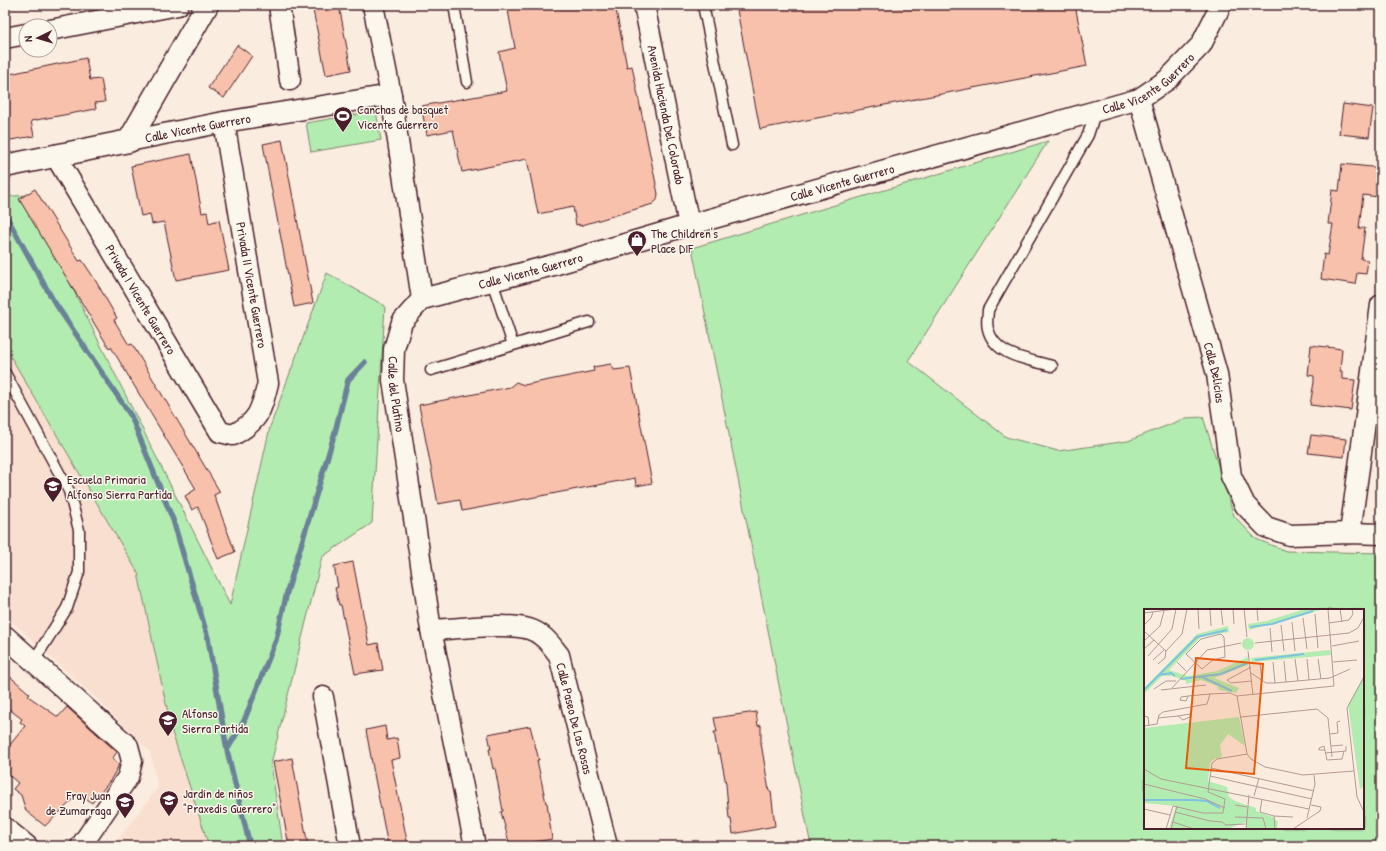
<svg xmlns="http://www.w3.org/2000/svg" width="1386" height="851" font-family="'Patrick Hand',sans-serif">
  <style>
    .built { fill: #f9dfd0 }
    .green { fill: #b3ecb0; stroke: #7e866e; fill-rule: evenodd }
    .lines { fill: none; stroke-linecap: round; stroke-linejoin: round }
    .stream { stroke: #6a8198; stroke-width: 5.5 }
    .building { fill: #f8c1ac; stroke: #4a1f2b }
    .lane-casing { stroke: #4a1f2b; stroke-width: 13 }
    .street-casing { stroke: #4a1f2b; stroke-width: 23 }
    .secondary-casing { stroke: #4a1f2b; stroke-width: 25 }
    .lane { stroke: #fbf7ec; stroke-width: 10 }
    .street { stroke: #fbf7ec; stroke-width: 20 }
    .secondary { stroke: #fbf7ec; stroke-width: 22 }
    .labels { text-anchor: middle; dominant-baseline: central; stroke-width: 3; stroke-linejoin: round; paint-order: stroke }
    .street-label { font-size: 13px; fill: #4a1f2b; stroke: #fbf7ec }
    .poi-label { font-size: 13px; fill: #4a1f2b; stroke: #fbf7ec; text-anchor: start }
    .inset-river { fill: none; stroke: #7fc3e0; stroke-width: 2 }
    .inset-road { fill: none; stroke: #b49a97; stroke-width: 1 }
    .view { fill: #e8590c; fill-opacity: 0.15; stroke: #e8590c; stroke-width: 2 }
    .inset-edge { fill: none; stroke: #4a1f2b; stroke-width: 2 }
  </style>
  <rect width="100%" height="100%" fill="#faecdf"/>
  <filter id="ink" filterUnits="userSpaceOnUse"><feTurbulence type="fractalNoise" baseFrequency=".025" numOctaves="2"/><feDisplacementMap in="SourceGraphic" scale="8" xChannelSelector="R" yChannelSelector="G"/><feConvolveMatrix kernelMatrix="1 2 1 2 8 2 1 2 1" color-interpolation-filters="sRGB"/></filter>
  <g filter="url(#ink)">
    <path class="built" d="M5,342L64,434L138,573L211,846H113L158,788L150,752L98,700L8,618L5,608Z"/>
    <path class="green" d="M376,111L381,140L311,152L306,123Z
      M1048,141L908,361L1006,437L1058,451L1128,441L1186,418L1203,417L1234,516L1256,539L1286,551L1381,553V846H811L692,248ZM1145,610H1363V828H1145Z
      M26,195L230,605L270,427L327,273L385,306L372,523L322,557L271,764L283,846H209L172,732L138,573L5,347V197Z"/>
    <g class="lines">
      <path class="stream" d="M5,214L53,300L131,416L173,520L208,638L227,750L250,846
        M227,750L244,721L276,640L287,592L335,432L348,380L365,362"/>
    </g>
    <path class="building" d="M312,5H339L351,70L326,75Z
      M507,5H615L627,67L632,66L658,194L657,200L653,204L579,226V224L576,225L573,207L538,214L527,159L462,172L453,130L427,135L421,106L507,91L499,52L515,48Z
      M736,5H1075L1087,66L760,129Z
      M237,45L252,56L224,98L208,88Z
      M86,58L90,80L101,79L105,102L95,103L96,109L31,121L34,136L5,141V75Z
      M1343,104L1373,108L1369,137L1339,134Z
      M282,140L313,303L294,307L263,144Z
      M191,154L202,213L207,212L209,223L219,220L229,270L176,280L164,222L152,224L150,214L141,216L131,166Z
      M1342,164L1381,168L1378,197L1363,195L1359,228H1365L1361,259L1368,260L1366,274L1357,273L1355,284L1321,279L1324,254L1328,255L1333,224H1328L1332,190L1339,191Z
      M35,189L79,261L82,260L94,278L117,318L114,320L129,345L132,344L220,492L214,495L235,552L218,559L198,507L192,510L185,496L196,489L111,347L109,348L19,199Z
      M1311,345L1342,349L1340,371H1342V379L1355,380L1351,410L1310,405L1314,382V376L1308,375Z
      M611,364L614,370L630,368L652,483L636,486L635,478L462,511L460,500L438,504L419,405L510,387L516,382L524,385L594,371L593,367Z
      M1311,435L1346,439L1344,457L1308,453Z
      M353,562L369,645L378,643L383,670L355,674L341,605H339L335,588L338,587L334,566Z
      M5,672L30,694L28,696L58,717L67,707L117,752L112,759L119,765L110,781L92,803L81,794L78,795L45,826L26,811L21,795L13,789L18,783L5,772V751L25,726L20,722L22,719L5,706Z
      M756,712L758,726L761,725V743L769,791H771L775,826L733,834L731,819H729L726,784L720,753L718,754L714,732H717L714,718Z
      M385,726L387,740L397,738L400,758L391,760L408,846H388L375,779L366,730Z
      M530,726L539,760H537L546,803H547L552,839L510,846L501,812L503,811L495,768L493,769L489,749H491L488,734Z
      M292,758L308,846H289L273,762Z"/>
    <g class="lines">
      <defs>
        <path id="lane" d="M454,5L467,82
          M703,5L732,145
          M492,281L513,345
          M1052,366C1029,359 995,357 988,329C986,323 988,315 988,310L1088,135L1095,113
          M431,370L589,322
          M5,373L69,491L79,530V572L67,608L33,662"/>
        <g id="street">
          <path d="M279,5L290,80"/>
          <path id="s1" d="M373,5L391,95L422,299L402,322L394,349L393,380L431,630L475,846"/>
          <path id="s2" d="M644,5L689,225"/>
          <path d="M50,30L178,5"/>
          <path d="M5,38L26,34"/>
          <path id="s3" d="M1139,99L1217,374L1231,476L1245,505L1266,527L1290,535L1350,533L1381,534"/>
          <path id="s4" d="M129,141L224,122L391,95"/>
          <path id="s5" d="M55,155L220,432L233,435C259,421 261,411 268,383L224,122"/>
          <path id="s6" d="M422,299L557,264L689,225L1139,99L1167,80L1201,45L1221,5"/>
          <path d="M1350,533L1381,305"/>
          <path id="s7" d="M431,630C457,629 505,622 529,629C543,633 551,645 559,655L607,846"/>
          <path d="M5,636L128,746L132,761L128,777L81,846"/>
          <path d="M323,697L350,846"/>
          <path d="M5,828L27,846"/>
        </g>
        <path id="secondary" d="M5,166L129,141L207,5"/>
      </defs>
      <use href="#lane" class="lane-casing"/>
      <use href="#street" class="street-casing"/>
      <use href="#secondary" class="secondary-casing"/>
      <use href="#lane" class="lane"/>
      <use href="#street" class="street"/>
      <use href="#secondary" class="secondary"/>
    </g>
  </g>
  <defs>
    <symbol id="stadium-pin" viewBox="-11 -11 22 30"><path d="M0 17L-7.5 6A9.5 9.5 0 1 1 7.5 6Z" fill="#4a1f2b" stroke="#fbf7ec"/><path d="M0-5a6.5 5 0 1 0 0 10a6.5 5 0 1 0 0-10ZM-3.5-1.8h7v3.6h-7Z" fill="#fff"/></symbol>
    <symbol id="shop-pin" viewBox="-11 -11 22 30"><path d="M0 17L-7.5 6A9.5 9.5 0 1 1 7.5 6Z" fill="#4a1f2b" stroke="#fbf7ec"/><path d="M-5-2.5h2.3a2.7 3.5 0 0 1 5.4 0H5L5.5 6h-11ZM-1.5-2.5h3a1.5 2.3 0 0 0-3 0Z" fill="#fff"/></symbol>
    <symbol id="school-pin" viewBox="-11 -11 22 30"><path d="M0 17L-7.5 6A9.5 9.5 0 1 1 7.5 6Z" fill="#4a1f2b" stroke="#fbf7ec"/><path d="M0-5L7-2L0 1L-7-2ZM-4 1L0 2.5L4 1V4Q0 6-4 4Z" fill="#fff"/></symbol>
  </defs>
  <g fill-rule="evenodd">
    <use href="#stadium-pin" x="332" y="105" width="22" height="30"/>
    <use href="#shop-pin" x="626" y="229" width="22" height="30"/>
    <use href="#school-pin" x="42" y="475" width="22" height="30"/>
    <use href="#school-pin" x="157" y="709" width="22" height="30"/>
    <use href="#school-pin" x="158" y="789" width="22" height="30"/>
    <use href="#school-pin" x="114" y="791" width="22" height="30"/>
  </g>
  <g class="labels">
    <g class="street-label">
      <text stroke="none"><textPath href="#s6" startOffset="760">Calle Vicente Guerrero</textPath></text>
      <text stroke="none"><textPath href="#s2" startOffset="112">Avenida Hacienda Del Colorado</textPath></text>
      <text stroke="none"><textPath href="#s4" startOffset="70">Calle Vicente Guerrero</textPath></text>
      <text stroke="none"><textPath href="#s6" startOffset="436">Calle Vicente Guerrero</textPath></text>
      <text stroke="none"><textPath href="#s6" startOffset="112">Calle Vicente Guerrero</textPath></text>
      <text transform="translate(252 285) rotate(80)">Privada II Vicente Guerrero</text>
      <text stroke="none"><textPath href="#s5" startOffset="168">Privada I Vicente Guerrero</textPath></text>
      <text stroke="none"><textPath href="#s3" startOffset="284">Calle Delicias</textPath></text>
      <text stroke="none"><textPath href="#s1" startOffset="402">Calle del Platino</textPath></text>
      <text stroke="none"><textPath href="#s7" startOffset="204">Calle Paseo De Las Rosas</textPath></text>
    </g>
    <g class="poi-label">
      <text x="357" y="109">Canchas de basquet<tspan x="357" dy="15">Vicente Guerrero</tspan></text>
      <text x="651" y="233">The Children's<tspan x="651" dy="15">Place DIF</tspan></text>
      <text x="67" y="479">Escuela Primaria<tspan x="67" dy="15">Alfonso Sierra Partida</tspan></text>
      <text x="182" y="713">Alfonso<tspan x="182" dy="15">Sierra Partida</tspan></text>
      <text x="183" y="793">Jardín de niños<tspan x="183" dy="15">"Praxedis Guerrero"</tspan></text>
      <text x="111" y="795" text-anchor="end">Fray Juan<tspan x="111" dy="15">de Zumarraga</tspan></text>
    </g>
  </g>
  <g transform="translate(1144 609)">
    <rect width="220" height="220" fill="#faecdf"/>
    <path d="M161,0H180L105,21L104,15L122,12ZM84,17L85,23L57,28L25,61L44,67L73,62L104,48V56L70,69L95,79L92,84L75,81L73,77L57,71L42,75V72L28,67H18L0,85V79L53,25ZM98 35a6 6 0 1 1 12 0a6 6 0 1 1-12 0ZM186,41L187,46L108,53L107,49ZM220,66V177L216,180L204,96ZM95,108L101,137L84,125L76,136L78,148L70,150L66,154L64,172L83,178L85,188L91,192L112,199V202L129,208L134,213L133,220H103L101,213L84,220H25L32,197L0,194V119Z" fill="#b3ecb0"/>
    <path class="inset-river" d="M106,18L128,15L169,2M111,51L160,45M15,66L27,64L31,67M58,68L88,82M37,70L77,65L103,54M0,81L53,28L83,21M0,191H50L63,192L76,199"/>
    <path class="inset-road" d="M54,0L55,20M66,0L67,17M77,0L79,16M89,0L90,15M100,0L103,28M113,0L114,12M196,0L198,13M0,4L32,0M171,5L174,39M159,9L163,40M148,13L151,42M185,14L205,11L209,5L208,0M0,16L7,9L9,3M137,16L140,42M126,19L128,43M0,22L22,42M77,25L80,28L81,48L69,51L58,60L42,45L57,30ZM0,32L16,17L20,2M111,34L205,24L214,19L220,8M188,37L215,32M0,40L10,31M22,42L38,25L43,0M104,42L109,86M4,47L28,20L32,0M151,50L154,72M163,50L165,71M174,50L177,70M9,51L20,41M140,52L142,73M33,53L42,62M129,53L131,74M189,53L213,51M116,54L118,72M14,55L21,49L22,42M107,58L83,71L87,74L108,72M107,64L122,74H131L186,69L206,60M220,68L203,99L213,188L220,203M28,79L63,41L97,34M10,80L22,72H32M17,81L62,76M44,87L42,92L36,91L37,88L44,87L66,85L86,84L93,87L190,77L184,0M93,87L103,145L107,150L121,158L159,166L210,162M0,107L4,108L5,117M97,108L173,100L184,109L188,148M14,109L34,107L46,105V108L39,111L34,107M0,117L13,115L15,106L19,103L63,95L66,85M186,125L194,124L193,113L196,112M187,137L199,136M181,141H175V139L180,137L183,151L198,150L200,142M181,144L202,142V137M67,159L170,182M0,160L17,170L165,200M66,167L168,190M0,175L61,190L81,199M110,187L115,169M118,190L116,203L130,207L149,208M91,196L103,198M0,200L26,206M31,203L66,212L78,213L82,216L101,215M130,207L131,220M91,208L119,209L122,220M163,209L171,175L170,166M29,213L50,220M22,220L29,197L59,204H79L81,190L64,183L68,154L73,150L103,145M27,220L33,197M102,220L105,186M149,220L176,202L177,198L167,196"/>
    <path class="view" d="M52,49L119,55L110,165L42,159Z"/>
    <rect width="220" height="220" class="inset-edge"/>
  </g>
  <rect width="1386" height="851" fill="none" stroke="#fbf7ec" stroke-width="20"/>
  <rect x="10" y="10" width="1366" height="831" fill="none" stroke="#4a1f2b" stroke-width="1.5" filter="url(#ink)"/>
  <g transform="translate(38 38) rotate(265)"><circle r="19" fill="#fbf7ec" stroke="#b4a19f"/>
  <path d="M0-3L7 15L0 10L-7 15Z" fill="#4a1f2b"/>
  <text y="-6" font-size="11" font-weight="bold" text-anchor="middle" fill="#4a1f2b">N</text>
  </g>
</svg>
